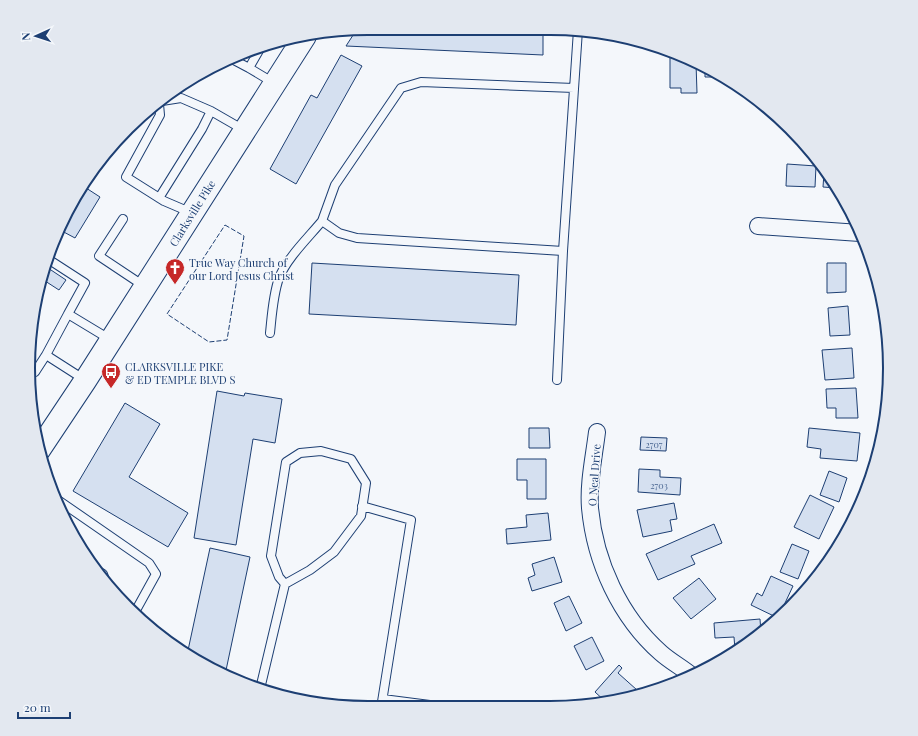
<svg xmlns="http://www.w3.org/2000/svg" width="918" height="736" font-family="'Playfair Display',serif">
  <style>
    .building { fill: #d5e0f0; stroke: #1d3f73 }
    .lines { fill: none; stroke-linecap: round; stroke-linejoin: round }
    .lane-casing { stroke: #1d3f73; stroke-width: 10 }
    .street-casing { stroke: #1d3f73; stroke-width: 18 }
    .secondary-casing { stroke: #1d3f73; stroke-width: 24 }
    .lane { stroke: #f4f7fb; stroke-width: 8 }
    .street { stroke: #f4f7fb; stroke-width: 16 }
    .secondary { stroke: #f4f7fb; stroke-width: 22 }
    .fence { stroke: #1d3f73; stroke-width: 1; stroke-dasharray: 5 2; stroke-linecap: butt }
    .labels { text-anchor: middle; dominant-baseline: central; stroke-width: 3; stroke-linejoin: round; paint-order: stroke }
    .number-label { font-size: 9px; fill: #4b6792 }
    .street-label { font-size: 11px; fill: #1d3f73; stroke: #f4f7fb }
    .poi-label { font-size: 11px; fill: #1d3f73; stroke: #f4f7fb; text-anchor: start }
    .rim { fill: none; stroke: #1d3f73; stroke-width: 2 }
  </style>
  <rect width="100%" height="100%" fill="#f4f7fb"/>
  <path class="building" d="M368,28L545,29V30H543V55L346,46L357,29Z
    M670,51L696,63L697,93H681V88H670Z
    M341,55L362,66L296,184L270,169L311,95L317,98Z
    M705,67L716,72H714L715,77H705Z
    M108,153L95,175L92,174Z
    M787,164L816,166L815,187L786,186Z
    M824,173L836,188L823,187Z
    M83,186L100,197L75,238L60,230L74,198Z
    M312,263L519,275L516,325L309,314Z
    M827,263H846V292L827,293Z
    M45,266L66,280L59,290L42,279L39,283Z
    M848,306L850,335L830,336L828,308Z
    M852,348L854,378L825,380L822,350Z
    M856,388L858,418H836V408H827L826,389Z
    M217,391L244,396L245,393L282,399L275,443L253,439L236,545L194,538Z
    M125,403L160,424L129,477L188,513L168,547L73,491Z
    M529,428H549L550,448H529Z
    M809,428L860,433L857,461L820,458L821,449L807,447Z
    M641,437L667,438L666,451L640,450Z
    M517,459H546V499H527V480H517Z
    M639,469L660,470V477L681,478L680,495L638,492Z
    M829,471L847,478L839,502L820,495Z
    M810,495L834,507L819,539L794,527Z
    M674,503L677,519L670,520L672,531L643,537L637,510Z
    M548,513L551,540L507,544L506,529L527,527L526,515Z
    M714,524L722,543L691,556L695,564L658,580L646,554Z
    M792,544L809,551L798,579L780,572Z
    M210,548L250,557L225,675L187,655Z
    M554,557L562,582L532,591L528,578L535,575L532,564Z
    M771,576L793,586L778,618L751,605L757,593L762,596Z
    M699,578L716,599L691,619L673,598Z
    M569,596L582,623L566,631L554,603Z
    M760,619L761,633L738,650H735L734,637L715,638L714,623Z
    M592,637L604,661L586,670L574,646Z
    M619,665L622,668L618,673L637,690L630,698L606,702L595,692Z"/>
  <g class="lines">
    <defs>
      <path id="lane" d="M232,59L249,68L274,83
        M249,68L261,47
        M574,88L421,82L401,88L335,185L322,221L339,233L357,238L563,251L578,30
        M162,101L181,98L211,111L244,130
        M159,104L160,115L126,177L164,201L192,213
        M159,198L202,129L211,111
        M123,219L99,256L144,286
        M48,259L85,283L68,314L111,340
        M270,333C272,314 273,295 279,278C287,258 308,238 322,221
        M46,355L68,314
        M28,367L35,372L46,355L85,380
        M557,380L563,251
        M58,500L149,563L156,574L135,612
        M362,506L411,520L381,708
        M95,569L103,574L106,583
        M260,689L285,584L310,570L334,552L361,516L366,483L351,459L321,451L300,453L286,462L271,556L279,577L285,584
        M383,699L453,708"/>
      <path id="street" d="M758,226L860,233
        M597,432C594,457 588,483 590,508C595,562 620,617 661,653C670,661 681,667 691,675"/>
      <path id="secondary" d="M39,450L85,381L305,36"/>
    </defs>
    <use href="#lane" class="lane-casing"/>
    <use href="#street" class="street-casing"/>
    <use href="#secondary" class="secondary-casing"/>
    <use href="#lane" class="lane"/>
    <use href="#street" class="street"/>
    <use href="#secondary" class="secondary"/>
    <path class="fence" d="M225,225L244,236L227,340L209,342L167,314Z"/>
  </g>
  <defs>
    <symbol id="church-pin" viewBox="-11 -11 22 30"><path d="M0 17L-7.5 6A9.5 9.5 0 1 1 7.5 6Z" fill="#c62828" stroke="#f4f7fb"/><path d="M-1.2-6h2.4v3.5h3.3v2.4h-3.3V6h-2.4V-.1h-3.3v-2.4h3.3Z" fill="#fff"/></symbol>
    <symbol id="bus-pin" viewBox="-11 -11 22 30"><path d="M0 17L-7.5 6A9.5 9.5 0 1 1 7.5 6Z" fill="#c62828" stroke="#f4f7fb"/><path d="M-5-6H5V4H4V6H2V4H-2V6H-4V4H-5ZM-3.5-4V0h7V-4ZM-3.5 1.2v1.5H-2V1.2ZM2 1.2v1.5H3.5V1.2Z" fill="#fff"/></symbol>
  </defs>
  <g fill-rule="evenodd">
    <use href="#church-pin" x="164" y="257" width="22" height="30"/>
    <use href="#bus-pin" x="100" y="361" width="22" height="30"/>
  </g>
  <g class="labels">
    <g class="number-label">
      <text x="654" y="444">2707</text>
      <text x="659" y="485">2703</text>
    </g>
    <g class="street-label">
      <text transform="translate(192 213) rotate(-58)">Clarksville Pike</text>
      <text transform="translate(594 475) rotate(-86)">O Neal Drive</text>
    </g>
    <g class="poi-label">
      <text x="189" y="262">True Way Church of<tspan x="189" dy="13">our Lord Jesus Christ</tspan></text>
      <text x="125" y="366">CLARKSVILLE PIKE<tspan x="125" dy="13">&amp; ED TEMPLE BLVD S</tspan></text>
    </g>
  </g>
  <path d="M0 0H918V736H0ZM368 35H550A333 333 0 0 1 883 368V368A333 333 0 0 1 550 701H368A333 333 0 0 1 35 368V368A333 333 0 0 1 368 35Z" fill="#e3e8f0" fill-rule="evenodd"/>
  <path class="rim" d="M368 35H550A333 333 0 0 1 883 368V368A333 333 0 0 1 550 701H368A333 333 0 0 1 35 368V368A333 333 0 0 1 368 35Z"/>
  <g transform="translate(36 36) rotate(267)" stroke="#f4f7fb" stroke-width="3" paint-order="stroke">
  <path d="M0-3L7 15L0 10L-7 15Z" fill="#1d3f73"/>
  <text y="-6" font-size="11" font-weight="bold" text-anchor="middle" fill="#1d3f73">N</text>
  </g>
  <path d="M18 712v6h52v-6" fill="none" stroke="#1d3f73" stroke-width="2"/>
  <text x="24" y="712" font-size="12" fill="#1d3f73" stroke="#f4f7fb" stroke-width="3" paint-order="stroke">20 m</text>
</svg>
